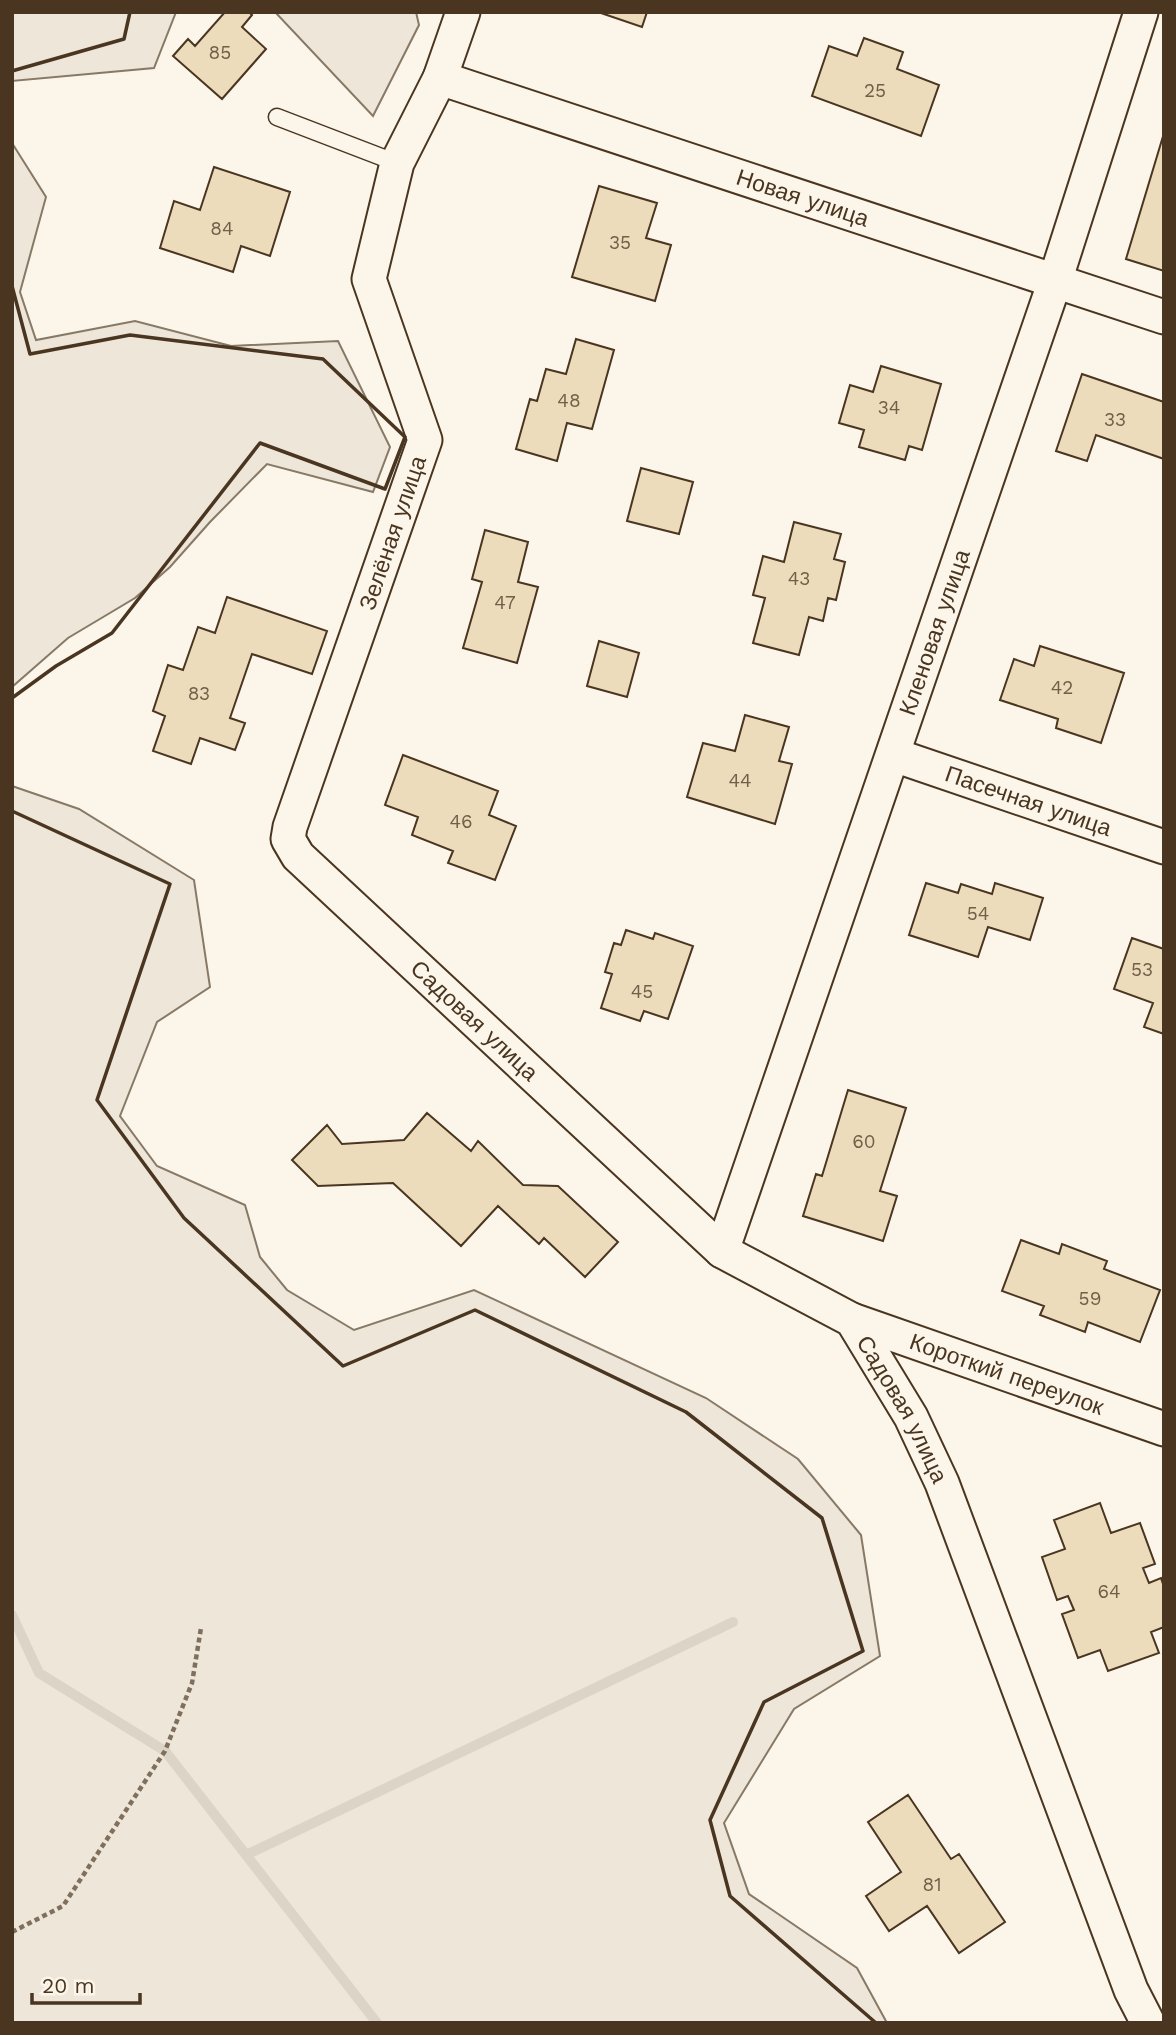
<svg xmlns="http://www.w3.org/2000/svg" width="1176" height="2035" font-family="'Work Sans',sans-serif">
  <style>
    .green { fill: #ede6d9; stroke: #887966; stroke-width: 2 }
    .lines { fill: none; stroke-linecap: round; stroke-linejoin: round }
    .stream { stroke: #dcd4c6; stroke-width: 10 }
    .building { fill: #ecdcbc; stroke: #4a3520; stroke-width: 2 }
    .lane-casing { stroke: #4a3520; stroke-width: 19 }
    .street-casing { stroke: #4a3520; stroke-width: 37 }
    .path { stroke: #7f6f5c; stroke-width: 4.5; stroke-dasharray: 5 3.5; stroke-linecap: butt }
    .lane { stroke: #fbf6e9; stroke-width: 16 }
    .street { stroke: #fbf6e9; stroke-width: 33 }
    .wall { stroke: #4a3520; stroke-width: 3.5 }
    .labels { text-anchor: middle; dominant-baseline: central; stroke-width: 5; stroke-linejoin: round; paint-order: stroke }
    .number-label { font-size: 19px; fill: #725f47 }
    .street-label { font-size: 23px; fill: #4a3520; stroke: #fbf6e9 }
  </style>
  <rect width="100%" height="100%" fill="#fbf6e9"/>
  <path class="green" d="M12,12H176L154,68L12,81Z
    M275,12H416L419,25L373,116Z
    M12,143L46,197L20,292L36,340L135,321L231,346L338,341L390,447L373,492L267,464L210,522L170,567L135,598L68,638L12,687Z
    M12,786L79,809L194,880L210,987L157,1022L120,1116L157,1166L245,1205L260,1257L287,1290L354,1330L474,1290L706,1398L798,1459L861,1535L880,1656L794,1709L724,1823L749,1894L857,1968L887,2023H12Z"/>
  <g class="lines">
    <path class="stream" d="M12,1615L39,1673L165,1751L377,2023
      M246,1855L733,1622"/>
  </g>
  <path class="building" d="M225,12H249L252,15L242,27L266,49L222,99L173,56L188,39L195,46Z
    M598,12H647L642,27Z
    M864,38L903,52L897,69L939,85L921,136L812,96L829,46L857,56Z
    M1164,133V271L1126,259Z
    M214,167L290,192L270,256L241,246L233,272L160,248L174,201L200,210Z
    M599,186L657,203L646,238L671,245L655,301L572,277Z
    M576,339L614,350L592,429L567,423L557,461L516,449L530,399L537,401L546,369L566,374Z
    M881,366L941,384L922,450L909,446L905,460L859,447L864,430L839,423L850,385L873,392Z
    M1082,374L1164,402V459L1096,435L1087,461L1056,451Z
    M641,468L693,482L679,534L627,521Z
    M794,522L841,534L834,559L845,562L836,600L828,598L823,621L809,617L799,655L753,643L765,598L753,595L763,556L784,562Z
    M485,530L528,542L518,582L538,587L517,663L463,648L482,582L472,579Z
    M227,597L327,631L312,674L252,654L230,718L245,723L235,750L200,738L191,764L153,751L165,716L153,711L168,665L183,670L198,627L215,633Z
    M599,641L639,653L627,697L587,686Z
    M1040,646L1124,673L1101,743L1056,728L1058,719L1000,700L1014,659L1034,666Z
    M745,715L789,727L779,761L792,764L775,824L687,797L703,743L735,751Z
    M403,755L498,791L489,815L516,826L495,880L448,863L453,851L412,835L418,817L385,805Z
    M926,883L958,893L961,884L992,894L995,883L1043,898L1030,940L988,927L978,957L909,935Z
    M626,930L653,939L655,933L693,946L668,1019L644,1011L640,1021L601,1008L612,974L605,972L614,943L621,945Z
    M1132,938L1164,949V1034L1144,1027L1153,1003L1114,989Z
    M848,1090L906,1108L880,1191L897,1196L883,1241L803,1216L816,1174L822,1176Z
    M427,1113L471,1151L478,1141L523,1185L558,1186L618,1242L585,1277L544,1238L539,1244L498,1206L461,1246L393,1183L318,1186L292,1160L327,1125L342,1144L404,1140Z
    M1021,1240L1059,1254L1062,1244L1107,1261L1104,1269L1160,1290L1140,1342L1088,1322L1085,1332L1040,1315L1044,1306L1002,1291Z
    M1100,1503L1111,1533L1140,1523L1155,1564L1143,1568L1149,1583L1161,1578L1164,1587V1627L1151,1632L1159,1653L1108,1671L1100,1650L1078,1658L1062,1614L1074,1610L1068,1596L1057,1600L1042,1557L1065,1549L1054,1520Z
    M908,1795L951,1859L959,1854L1005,1922L959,1953L927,1906L889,1931L866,1896L901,1872L868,1822Z"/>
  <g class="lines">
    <defs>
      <path id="lane" d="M277,117L397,163"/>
      <g id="street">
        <path id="s1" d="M463,12L440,78L397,163L369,279L425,440L290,827L288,839L298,856L722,1251L852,1320L911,1417L942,1483L1131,1990L1148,2023"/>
        <path id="s2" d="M440,78L1164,317"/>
        <path id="s3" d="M894,755L1164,847"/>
        <path id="s4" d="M722,1251L1055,281L1141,12"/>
        <path id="s5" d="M852,1320L1164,1429"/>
      </g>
    </defs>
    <use href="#lane" class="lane-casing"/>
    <use href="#street" class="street-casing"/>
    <path class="path" d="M12,1932L63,1906L165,1751L192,1683L201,1628"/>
    <use href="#lane" class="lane"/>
    <use href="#street" class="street"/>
    <path class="wall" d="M12,71L124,39L130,12
      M12,286L30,354L130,335L323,359L405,437L385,489L260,443L112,633L56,666L12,698
      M12,811L170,884L97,1100L184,1218L343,1366L475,1310L686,1412L822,1518L863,1651L764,1702L710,1820L730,1896L876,2023"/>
  </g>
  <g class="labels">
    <g class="number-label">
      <text x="220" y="52">85</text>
      <text x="875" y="90">25</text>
      <text x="222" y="228">84</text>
      <text x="620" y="242">35</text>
      <text x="569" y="400">48</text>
      <text x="889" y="407">34</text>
      <text x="1115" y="419">33</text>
      <text x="799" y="578">43</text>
      <text x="505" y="602">47</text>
      <text x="1062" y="687">42</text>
      <text x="199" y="693">83</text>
      <text x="740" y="780">44</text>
      <text x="461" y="821">46</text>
      <text x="978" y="913">54</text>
      <text x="1142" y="969">53</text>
      <text x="642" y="991">45</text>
      <text x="864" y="1141">60</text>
      <text x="1090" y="1298">59</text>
      <text x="1109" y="1591">64</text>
      <text x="932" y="1884">81</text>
    </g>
    <g class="street-label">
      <text stroke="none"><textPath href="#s2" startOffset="382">Новая улица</textPath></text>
      <text transform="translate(393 533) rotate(-71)">Зелёная улица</text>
      <text stroke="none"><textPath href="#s4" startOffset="654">Кленовая улица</textPath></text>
      <text stroke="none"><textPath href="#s3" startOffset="142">Пасечная улица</textPath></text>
      <text stroke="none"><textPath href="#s1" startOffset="1138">Садовая улица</textPath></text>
      <text stroke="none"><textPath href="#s5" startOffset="164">Короткий переулок</textPath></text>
      <text stroke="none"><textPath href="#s1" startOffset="1726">Садовая улица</textPath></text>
    </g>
  </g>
  <rect width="1176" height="2035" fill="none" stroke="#4a3520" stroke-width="28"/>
  <path d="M32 1993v10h108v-10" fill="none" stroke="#4a3520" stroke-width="3.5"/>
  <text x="42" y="1993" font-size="21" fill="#4a3520" stroke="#fbf6e9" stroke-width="5" paint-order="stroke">20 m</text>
</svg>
